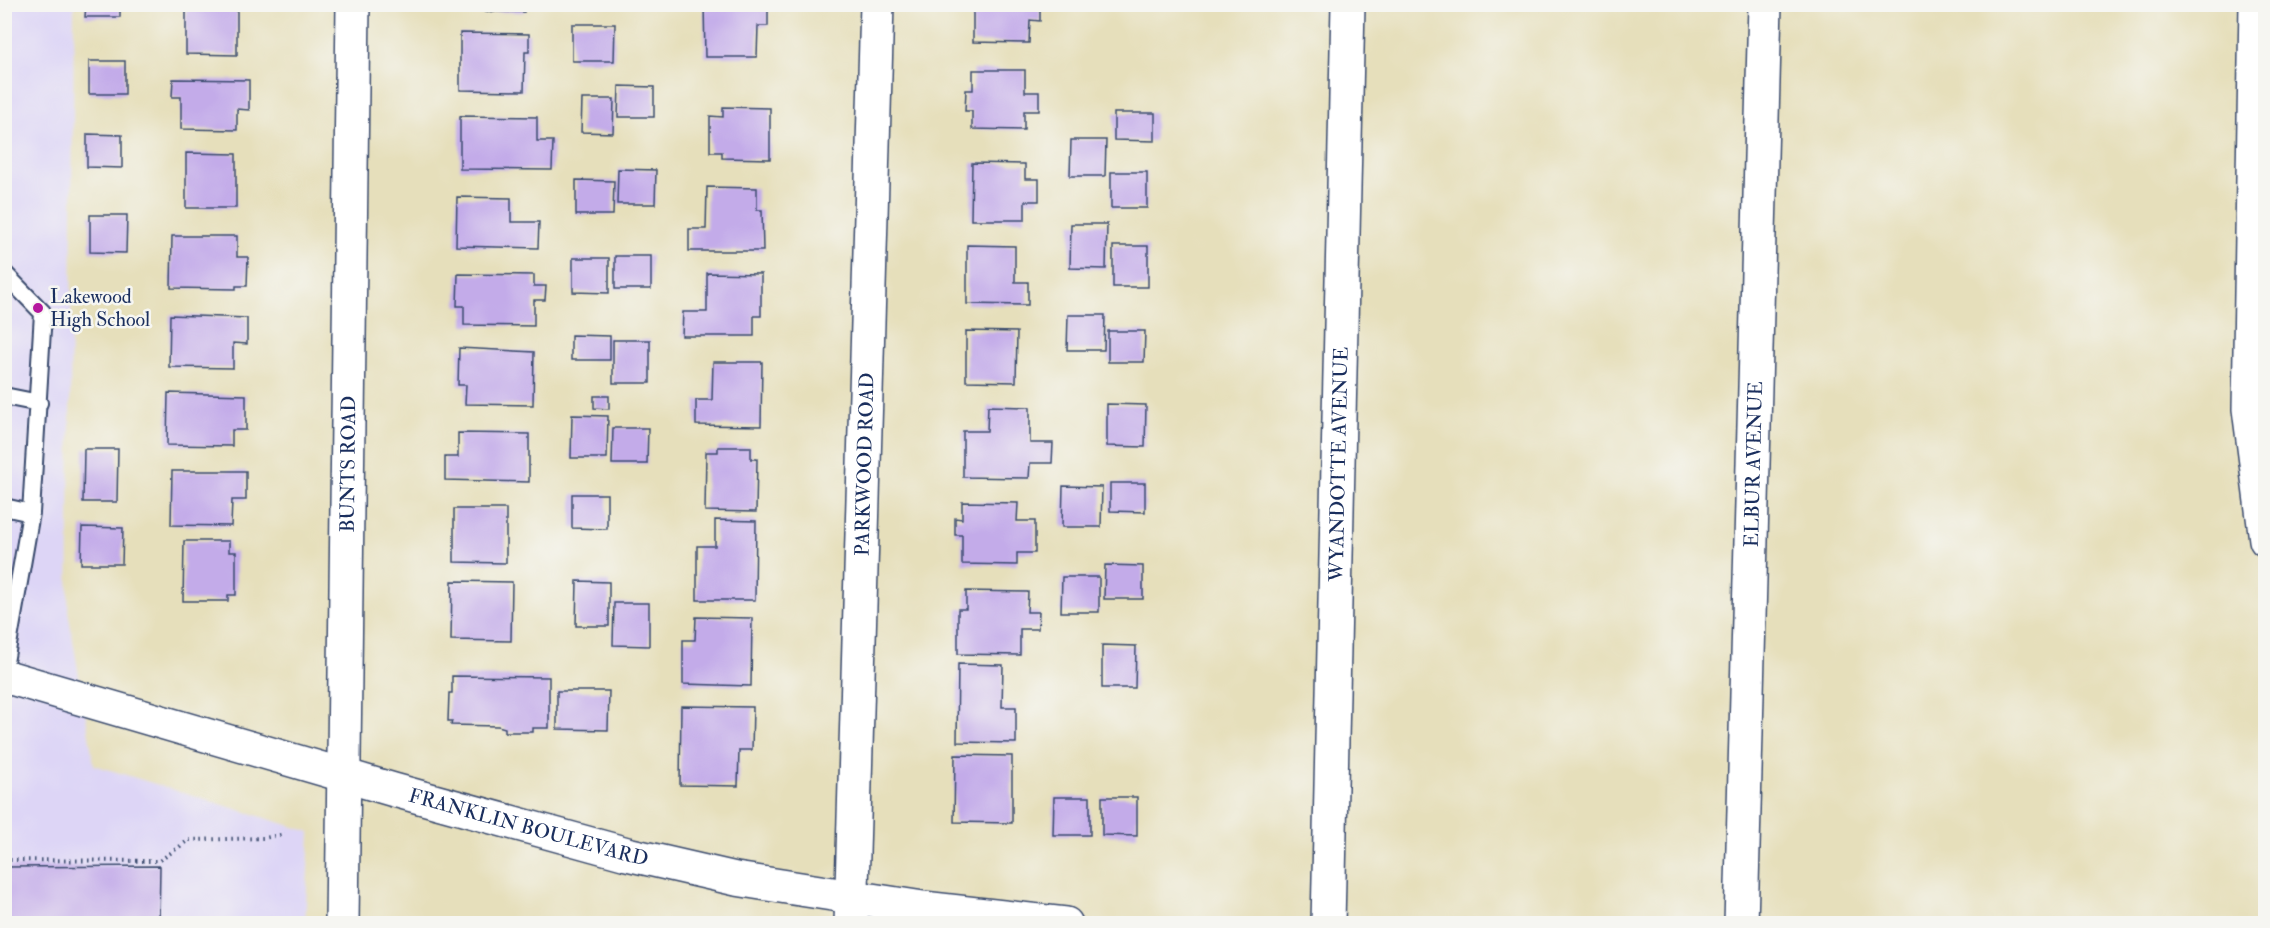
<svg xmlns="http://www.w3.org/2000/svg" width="2270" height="928" font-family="'IM FELL Double Pica',serif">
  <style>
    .built { fill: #ddd5f6 }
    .building { fill: #c3abe9 }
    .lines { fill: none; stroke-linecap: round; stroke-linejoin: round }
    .service-casing { stroke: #39496c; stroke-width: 20 }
    .minor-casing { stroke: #39496c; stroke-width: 36 }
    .tertiary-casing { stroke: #39496c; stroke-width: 36 }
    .path { stroke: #39496c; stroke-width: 4; stroke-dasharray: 1.5 4.5; stroke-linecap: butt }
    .service { stroke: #fff; stroke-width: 16 }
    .minor { stroke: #fff; stroke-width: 33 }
    .tertiary { stroke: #fff; stroke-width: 33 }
    .poi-dot { fill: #b5179e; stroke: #f6f6f2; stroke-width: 2 }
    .labels { text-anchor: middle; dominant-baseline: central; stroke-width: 5; stroke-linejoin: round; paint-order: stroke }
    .poi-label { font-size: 20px; fill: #1b2f5e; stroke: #f6f6f2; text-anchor: start }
    .street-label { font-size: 20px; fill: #1b2f5e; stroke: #f6f6f2 }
  </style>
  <rect width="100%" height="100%" fill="#f6f6f2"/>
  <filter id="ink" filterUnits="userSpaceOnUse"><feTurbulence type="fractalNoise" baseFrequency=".0167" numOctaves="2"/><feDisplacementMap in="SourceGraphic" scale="12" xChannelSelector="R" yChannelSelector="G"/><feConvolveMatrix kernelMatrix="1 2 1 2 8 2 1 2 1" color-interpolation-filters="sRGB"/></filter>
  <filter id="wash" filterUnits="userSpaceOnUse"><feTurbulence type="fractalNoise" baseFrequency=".008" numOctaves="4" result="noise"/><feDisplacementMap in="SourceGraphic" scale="24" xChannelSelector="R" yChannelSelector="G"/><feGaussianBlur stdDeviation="1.35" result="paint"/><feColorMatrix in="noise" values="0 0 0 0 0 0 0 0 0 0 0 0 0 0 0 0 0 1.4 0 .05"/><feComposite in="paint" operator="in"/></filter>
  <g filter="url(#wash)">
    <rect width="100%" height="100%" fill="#e6dfbb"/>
    <path class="built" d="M5,5H74L68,611L94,765L310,832L305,923L5,924Z"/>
    <g id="blocks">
      <path class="building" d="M86,4H120V17H85Z
        M186,4H237V55L186,54Z
        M467,4H524V12L467,11Z
        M704,4H768V26H758L757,57H705Z
        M973,4H1040V21L1030,20L1029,43L973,42Z
        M572,24H615L614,61H572Z
        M460,33L529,34V52H525L524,91L460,90Z
        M89,61H125V94H89Z
        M973,70H1025V92H1039V111H1024V130L972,129V111H965L966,90H973Z
        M173,79L249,80V110L237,109V130L181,129V97H172Z
        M619,86L654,87V117H618Z
        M582,99H614L613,133L581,132Z
        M723,107L770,108V159L722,158V152H710V116L723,117Z
        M1114,113H1155V141L1114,140Z
        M460,116L537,117V141H553L552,170L460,169Z
        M87,134L122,135V168L87,167Z
        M1071,140H1106L1105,176H1070Z
        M186,153L236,154V208H186Z
        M972,163L1025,164V179H1039V201H1025V220H971Z
        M618,169L656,170L655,204H617Z
        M1111,172H1147V208H1111Z
        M576,180L614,181L613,215H576Z
        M707,187L757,188V210H762L763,251H689V229H706Z
        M457,197L511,198V222H539L538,248L456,246Z
        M90,215H127L126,253L90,252Z
        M1071,224H1107L1106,269L1070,268Z
        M172,236H237V257H248L247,286H236V289L171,288Z
        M967,245L1015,246V282H1028V305L967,304Z
        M1113,246H1148V287H1113Z
        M615,256H651V289H615Z
        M573,258H609V293L573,292Z
        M707,273L761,274V316H754V336H682L683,312H707Z
        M458,274L534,275V286H546L545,300H534V326L464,325V306H457Z
        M170,315L247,318V344L233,343V368L169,367Z
        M1068,315H1105L1104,350H1067Z
        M966,331L1017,332L1016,382L966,381Z
        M1108,331H1145L1144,362H1108Z
        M571,335L610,336V360H571Z
        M613,340H650V383H613Z
        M459,348L534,352L533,405L465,404L466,385H458Z
        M713,362H762L761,426L696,425V400H712Z
        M168,393L246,395V430H232V446L167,445Z
        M594,396H609V409L594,408Z
        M1107,404L1146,405L1145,447L1107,446Z
        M988,406L1030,407V443H1053L1052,463H1030L1029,478L963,477V431H987Z
        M572,415L608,416L607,458H571Z
        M613,428H648L647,464H612Z
        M458,433L529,434V482L445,480V457H458Z
        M718,447H751V459H757L756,512L705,511L706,452H718Z
        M84,449H118L117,502H83Z
        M172,471H246V500H232L231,526L171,525Z
        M1110,483H1145V512L1110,511Z
        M1063,486L1102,487L1101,527H1062Z
        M572,494H607V529L572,528Z
        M962,502L1018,503L1017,521H1035V553H1017V565L962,564V535H955V518L962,519Z
        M454,509H506V563L454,562Z
        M715,520L756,521L755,600H697V546H715Z
        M82,527L123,528L122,564H81Z
        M184,541H229V552H236V595H228V601H183Z
        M1105,565L1143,566V599H1104Z
        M1062,577H1099V612H1061Z
        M452,581L512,582L511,641L451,640Z
        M577,581L609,582V626H576Z
        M966,591L1028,592L1027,612H1039L1038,629H1020V655L958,654V609H966Z
        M614,603H649V646L613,645Z
        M696,617L752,618L751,686L683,684V640H695Z
        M1102,645L1136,646L1135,688H1102Z
        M958,664L1003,665L1002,707H1016V743L957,742Z
        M452,676L549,677V728H533V732H505V728L498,726L451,725L452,721H448L449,693H452Z
        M557,691H609L608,730L557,729Z
        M681,706L753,707L752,750H739L738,786L680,785Z
        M955,755L1012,756V823L954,822Z
        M1054,797H1090V835H1053Z
        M1102,797H1137V836L1102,835Z
        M160,866L159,924H4V867Z"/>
    </g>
  </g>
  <g filter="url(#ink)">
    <use href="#blocks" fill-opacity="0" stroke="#39496c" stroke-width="1.5"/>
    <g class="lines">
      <defs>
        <path id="service" d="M4,273L43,313L31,513L4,668
          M4,396L39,403
          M4,507L31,513"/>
        <g id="minor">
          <path d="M2256,4L2249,409L2266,540"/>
          <path id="s1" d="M851,924L877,4"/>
          <path id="s2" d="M1328,924L1348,4"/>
          <path id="s3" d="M1741,924L1765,4"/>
        </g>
        <g id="tertiary">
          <path id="s4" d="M4,676L394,790L627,854L736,879L923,908L1066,924"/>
          <path id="s5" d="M342,924L353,4"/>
        </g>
      </defs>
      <use href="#service" class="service-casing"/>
      <use href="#minor" class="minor-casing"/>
      <use href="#tertiary" class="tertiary-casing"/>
      <path class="path" d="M4,860L159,861L189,840L264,838L285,834"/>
      <use href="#service" class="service"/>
      <use href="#minor" class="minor"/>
      <use href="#tertiary" class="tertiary"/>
    </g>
  </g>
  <circle class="poi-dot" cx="38" cy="308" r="6"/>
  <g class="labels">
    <g class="poi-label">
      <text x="50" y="296">Lakewood<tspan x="50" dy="23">High School</tspan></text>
    </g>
    <g class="street-label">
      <text stroke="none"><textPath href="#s5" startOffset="460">BUNTS ROAD</textPath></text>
      <text stroke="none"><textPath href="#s1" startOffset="460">PARKWOOD ROAD</textPath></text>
      <text stroke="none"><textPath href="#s2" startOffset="460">WYANDOTTE AVENUE</textPath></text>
      <text stroke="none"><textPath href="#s3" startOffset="460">ELBUR AVENUE</textPath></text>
      <text stroke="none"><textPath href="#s4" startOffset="546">FRANKLIN BOULEVARD</textPath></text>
    </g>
  </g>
  <rect width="2270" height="928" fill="none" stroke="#f6f6f2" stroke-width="24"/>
</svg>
